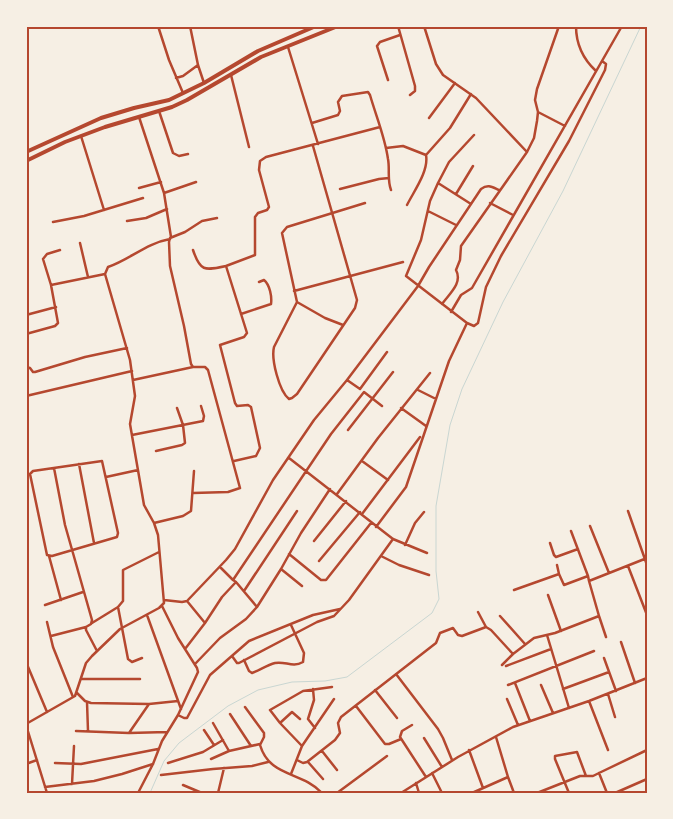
<svg xmlns="http://www.w3.org/2000/svg" width="673" height="819" font-family="'Archivo Narrow',sans-serif">
  <style>
    .lines { fill: none; stroke-linecap: round; stroke-linejoin: round }
    .stream { stroke: #c9d6d2; stroke-width: 1 }
    .minor { stroke: #b5482f; stroke-width: 2.5 }
    .primary { stroke: #b5482f; stroke-width: 4 }
    .neatline { fill: none; stroke: #b5482f; stroke-width: 2 }
  </style>
  <rect width="100%" height="100%" fill="#f6efe4"/>
  <g class="lines">
    <path class="stream" d="M150,793L164,761L179,743L228,706L258,690L292,682L325,681L347,677L432,613L439,599L436,571V506L450,425L462,389L503,302L563,191L641,26"/>
    <path class="minor" d="M158,26L169,60L183,93
      M190,26L198,65L204,83
      M398,26L415,86V91L410,95
      M424,26L436,64L443,75L476,98L527,152
      M576,26C576,44 583,59 596,71
      M288,47L318,144
      M231,75L249,147
      M176,78L183,76L198,65
      M388,80L377,46L380,42L400,35
      M159,111L173,153L179,156L188,154
      M538,112L565,126
      M139,117L164,193L171,237
      M429,118L455,83
      M312,123L338,115L340,111L338,102L342,96L368,92L370,95C376,116 385,137 388,159C390,169 387,180 391,190
      M81,136L104,210
      M386,148L403,146L426,155C429,171 414,191 407,205
      M426,155L450,128L471,94
      M438,183L471,204
      M139,188L161,182
      M340,189L379,179L389,178
      M164,193L196,182
      M456,194L473,166
      M490,203L513,215
      M428,211L456,225
      M127,221L146,218L167,209
      M53,222L84,216L143,198
      M80,243L88,277
      M193,250C200,271 204,271 226,266
      M51,285L105,274
      M294,291L403,262
      M297,302L274,347C271,359 279,391 289,399L292,398L297,394L355,308L357,300L313,146
      M442,304C449,294 463,283 456,270L460,260L461,246L527,152L534,138L537,121L538,112L535,100L537,89L559,26
      M451,312L461,295L472,288L622,26
      M241,314L271,304C272,297 270,285 264,280L259,282
      M26,315L56,307
      M467,323L474,326L478,323L486,287L501,256L569,141L605,70L606,64L602,61
      M343,325L325,318L297,302L282,233L287,227L365,203
      M26,334L55,326L58,323L51,285L43,259L47,254L60,250
      M26,367L30,368L33,372H35L85,357L127,348
      M133,380L193,367
      M347,380L360,389
      M360,389L387,352
      M418,390L436,399
      M364,392L382,406
      M26,396L132,371
      M401,408L426,426
      M348,430L393,372
      M132,435L203,421L204,416L201,406
      M156,451L182,445L185,443L183,425L177,408
      M289,458L393,539L427,553
      M102,461L118,533L117,537L52,556L47,555L30,474L33,471Z
      M234,461L256,456L260,448L251,407L248,405L237,406L235,403L220,345L244,337L247,333L226,266L255,255V217L258,213L267,210L269,207L259,170L260,161L266,157L380,127
      M362,461L388,480
      M79,464L94,543
      M54,468L65,525L92,620L91,624L86,627V630L97,651
      M106,477L138,470
      M193,493L228,492L240,488L208,370L205,367H193L191,364L184,326L170,266L169,242L170,238L185,232L202,221L217,218
      M337,494L378,438L430,373
      M628,511L647,565
      M362,514L420,437
      M154,523L183,516L191,511L194,471
      M590,526L609,573
      M376,527L406,487L449,361L467,323L406,276L421,240L430,201L438,183L449,162L474,135
      M571,531L588,576
      M314,541L346,501
      M550,543L554,555L556,557L578,549
      M405,545L415,523L424,512
      M289,554L321,580H326L371,523
      M49,556L61,600
      M381,556L399,565L429,575
      M319,561L360,512
      M557,565L559,574
      M628,566L647,615
      M220,567L233,580
      M281,569L302,586
      M236,582L257,607
      M514,590L559,574L564,585L588,576L589,581L647,558
      M244,591L297,511
      M548,595L561,631
      M164,600L182,602L187,601L226,560L235,549L273,480L314,420L347,380L418,286L429,267L481,189C488,184 492,187 499,190
      M187,601L205,623L222,597L236,582L233,580L331,434L364,392
      M45,605L83,592
      M118,607L128,659L132,662L142,658
      M478,612L486,627
      M147,615L181,709
      M500,616L525,644
      M599,616L606,637
      M47,622L53,647L73,697
      M92,623L118,607L123,601V570L159,552
      M547,635L569,708
      M51,636L86,627
      M621,642L635,683
      M185,649L205,623
      M232,656L237,663H239L317,622L334,616L349,600L393,539
      M604,658L616,691
      M244,660L249,671L252,673C260,670 267,665 275,663C286,661 292,668 303,662L304,653L291,625
      M26,662L47,712
      M195,664L220,638L246,619L257,607L281,569L301,533L330,489
      M502,665L513,654
      M506,666L551,649
      M396,674L438,729L443,738L452,760
      M81,679H140
      M515,683L530,721
      M508,685L594,651
      M541,685L553,713
      M313,689L314,700L308,719L315,728
      M563,689L609,672
      M375,690L397,718
      M77,693L85,701L91,703L149,704L178,701
      M608,694L615,717
      M507,699L518,725
      M589,701L608,750
      M87,702L88,731
      M356,706L385,744H389L401,739
      M245,707L264,733V737L260,745C270,778 302,771 322,793
      M230,714L251,746
      M178,715L184,718H187L210,675L249,641L313,615L340,609
      M213,723L229,751
      M280,723L292,712L300,719
      M26,724L75,696L86,663L92,656L120,629L159,608L164,603L158,535L154,523L144,505L130,424L135,396L130,360L105,274L108,267C129,260 147,243 170,239
      M26,725L47,793
      M412,725L402,731L400,737L426,777
      M204,730L214,745
      M76,731L129,733L149,704
      M129,733L167,732
      M496,737L508,777
      M424,738L442,767
      M302,746L280,723L270,710L303,691L332,687
      M469,750L483,788
      M322,751L337,770
      M211,759L229,751L260,744
      M297,760L303,763L307,762L335,740L340,733L338,723L341,717L436,643L440,633L453,628L458,635L462,636L486,627L491,630L513,654L534,638L555,633L599,616L589,581
      M308,762L323,779
      M55,763L81,764L158,749
      M168,763L203,752L223,740
      M26,764L37,760
      M432,773L442,793
      M599,773L607,793
      M291,774L302,746L334,699
      M161,775L213,769L252,766L268,762
      M416,783L419,793
      M72,784L74,746
      M183,785L202,793
      M45,787L94,781L122,774L153,764
      M138,793L153,764L162,741L178,715L198,672L197,668L178,638L162,606
      M218,793L224,768
      M337,793L387,756
      M401,793L458,757L513,727L589,701L647,678
      M472,793L508,777L514,793
      M537,793L580,776H593L599,773L647,750
      M569,793L555,759V756L577,752L586,776
      M615,793L647,779"/>
    <path class="primary" d="M26,152L101,118L134,108L169,100L204,83L258,51L316,26
      M26,161L65,142L105,127L172,107L187,100L261,57L338,26"/>
  </g>
  <rect width="673" height="819" fill="none" stroke="#f6efe4" stroke-width="55"/>
  <rect x="28" y="28" width="618" height="764" class="neatline"/>
</svg>
